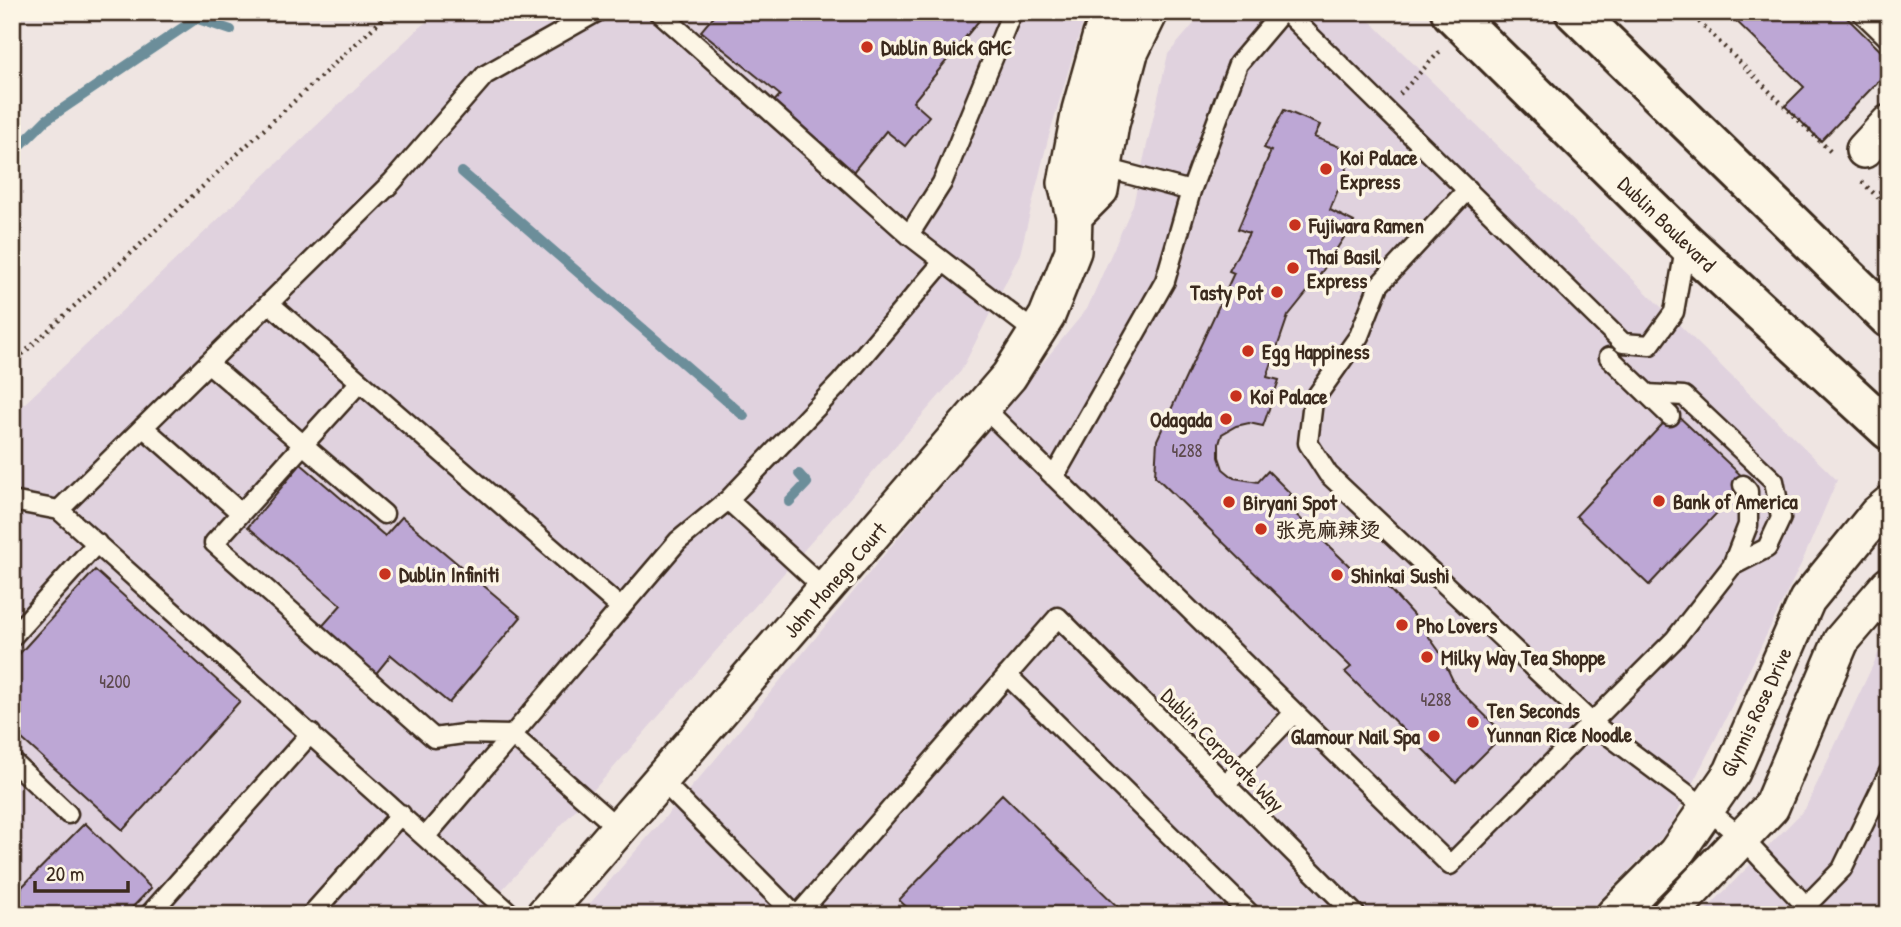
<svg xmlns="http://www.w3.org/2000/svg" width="1901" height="927" font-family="'Patrick Hand','LXGW WenKai TC',sans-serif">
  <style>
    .built { fill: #e0d2de }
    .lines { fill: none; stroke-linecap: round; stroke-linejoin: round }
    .stream { stroke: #6c8e9a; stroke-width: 10 }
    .building { fill: #bda7d5; stroke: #3b2a1e; stroke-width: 2 }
    .service-casing { stroke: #3b2a1e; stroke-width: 23 }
    .minor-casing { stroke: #3b2a1e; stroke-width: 40 }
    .primary-casing { stroke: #3b2a1e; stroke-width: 44 }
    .path { stroke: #3b2a1e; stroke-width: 4.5; stroke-dasharray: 2 5; stroke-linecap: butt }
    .service { stroke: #fcf5e5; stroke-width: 18 }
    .minor { stroke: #fcf5e5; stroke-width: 35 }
    .primary { stroke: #fcf5e5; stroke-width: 38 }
    .poi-dot { fill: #c8321e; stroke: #fcf5e5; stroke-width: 2.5 }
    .labels { text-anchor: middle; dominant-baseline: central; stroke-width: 7; stroke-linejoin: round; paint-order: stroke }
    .number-label { font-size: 18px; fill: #5c494c }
    .poi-label { font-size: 21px; font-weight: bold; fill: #3b2a1e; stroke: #fcf5e5; text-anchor: start }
    .street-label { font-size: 21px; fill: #3b2a1e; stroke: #fcf5e5 }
  </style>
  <rect width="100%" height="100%" fill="#efe5e2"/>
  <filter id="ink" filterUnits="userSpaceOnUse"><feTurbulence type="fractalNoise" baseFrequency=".0143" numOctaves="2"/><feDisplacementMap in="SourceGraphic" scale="14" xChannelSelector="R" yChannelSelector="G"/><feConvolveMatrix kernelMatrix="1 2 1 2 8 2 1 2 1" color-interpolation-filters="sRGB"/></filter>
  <g filter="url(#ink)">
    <path class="built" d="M443,12H1086L1048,139L1020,254L961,371L608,774L479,915H12V412L22,406L422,25Z
      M1204,12H1361L1837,480L1802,562L1718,734L1668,831L1585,915H580L713,762L1087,309L1133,205L1168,54Z
      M1889,631V915H1701L1805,809Z"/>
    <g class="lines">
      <path class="stream" d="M198,19L231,30
        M12,154L46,120L206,12
        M462,172L744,416
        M789,502L807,483L799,474"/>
    </g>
    <path class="building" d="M717,12H986L913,102L929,116L905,146L886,131L853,172L771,105L780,95L701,31Z
      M1727,12H1841L1889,59V70L1821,141L1785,106L1804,87Z
      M1284,110L1320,125L1314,137L1353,152L1330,210L1354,222L1316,281L1288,316L1267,377L1279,380L1263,426L1249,423L1236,426L1222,434L1219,444V457L1223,469L1234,478L1258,482L1268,471L1291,494L1283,502L1363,579L1372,570L1414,616L1439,651L1456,687L1504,734L1456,782L1345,672L1351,667L1155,476L1157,440L1234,273L1229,271L1249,233L1238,229L1271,151L1264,148Z
      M1889,182V202L1879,192Z
      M1674,412L1747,481L1649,585L1576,516Z
      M301,464L385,536L402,517L521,617L449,703L391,655L374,676L319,630L341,605L248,527Z
      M95,570L240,701L123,830L12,730V662Z
      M1002,794L1126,915H915L899,900Z
      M85,823L151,888L125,915H12V897Z"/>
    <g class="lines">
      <defs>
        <path id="service" d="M659,12L909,235L1036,333
          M1286,12L1623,343L1650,345L1674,312L1686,243
          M1861,12L1889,39
          M1105,168L1191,191
          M1468,189L1379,285L1359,336L1313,401L1308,443L1328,474L1592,723L1707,809L1742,838L1806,906
          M909,235L942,183L1012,12
          M269,303L621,608
          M1609,357L1670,416
          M208,363L384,514
          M360,382L214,543L434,738L463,734L512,735L619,829
          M1647,394L1684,396L1774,481L1781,518L1767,548L1732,566
          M983,407L1450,865L1675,639L1732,566L1748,525V491L1743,485
          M143,427L241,513
          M1054,477L1165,281L1191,191L1238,64L1282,12
          M728,500L826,590
          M12,501L59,510L512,915
          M59,510L392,182L485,75L597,12
          M12,637L97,543
          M1007,675L1251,915
          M12,761L68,814
          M661,780L795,915
          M1225,785L1294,713
          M426,836L678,541L728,500L840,383L943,262
          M149,915L311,733
          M311,915L401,814
          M798,915L1058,617L1356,915
          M1797,915L1842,869L1889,772"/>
        <path id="minor" d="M1864,150L1889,123
          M1074,216L1100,190L1111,124L1130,53L1150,12
          M544,915L1009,376L1047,316L1073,251L1074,216L1066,183L1080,110L1101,35L1113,12
          M1614,915L1676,853L1732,772L1807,600L1877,514L1889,504
          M1669,915L1771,807L1841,641L1889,585"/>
        <path id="primary" d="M1451,12L1686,243L1889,430
          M1575,12L1889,318"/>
      </defs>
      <use href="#service" class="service-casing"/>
      <use href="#minor" class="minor-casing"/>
      <use href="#primary" class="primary-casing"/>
      <path class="path" d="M1689,12L1833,154
        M1400,94L1442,49
        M1862,182L1889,208
        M12,364L390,12"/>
      <use href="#service" class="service"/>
      <use href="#minor" class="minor"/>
      <use href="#primary" class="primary"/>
    </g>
  </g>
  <g class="poi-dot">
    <circle cx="867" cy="47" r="7"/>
    <circle cx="1326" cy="169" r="7"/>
    <circle cx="1295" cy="225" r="7"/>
    <circle cx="1293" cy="268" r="7"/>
    <circle cx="1277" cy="292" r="7"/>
    <circle cx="1248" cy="351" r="7"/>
    <circle cx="1236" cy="396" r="7"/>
    <circle cx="1226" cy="419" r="7"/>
    <circle cx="1659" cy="501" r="7"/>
    <circle cx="1229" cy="502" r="7"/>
    <circle cx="1261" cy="529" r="7"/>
    <circle cx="385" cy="574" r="7"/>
    <circle cx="1337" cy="575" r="7"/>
    <circle cx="1402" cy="625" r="7"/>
    <circle cx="1427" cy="657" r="7"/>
    <circle cx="1473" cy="722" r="7"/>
    <circle cx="1434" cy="736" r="7"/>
  </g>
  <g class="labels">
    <g class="number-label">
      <text x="1187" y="450">4288</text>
      <text x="115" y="681">4200</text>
      <text x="1436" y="699">4288</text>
    </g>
    <g class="poi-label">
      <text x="881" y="47">Dublin Buick GMC</text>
      <text x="1340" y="157">Koi Palace<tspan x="1340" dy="24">Express</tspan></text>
      <text x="1309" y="225">Fujiwara Ramen</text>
      <text x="1307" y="256">Thai Basil<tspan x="1307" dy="24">Express</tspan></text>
      <text x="1263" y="292" text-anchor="end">Tasty Pot</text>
      <text x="1262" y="351">Egg Happiness</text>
      <text x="1250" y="396">Koi Palace</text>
      <text x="1212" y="419" text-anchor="end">Odagada</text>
      <text x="1673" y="501">Bank of America</text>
      <text x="1243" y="502">Biryani Spot</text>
      <text x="1275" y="529">张亮麻辣烫</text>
      <text x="399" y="574">Dublin Infiniti</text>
      <text x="1351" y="575">Shinkai Sushi</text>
      <text x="1416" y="625">Pho Lovers</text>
      <text x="1441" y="657">Milky Way Tea Shoppe</text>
      <text x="1487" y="710">Ten Seconds<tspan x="1487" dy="24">Yunnan Rice Noodle</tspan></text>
      <text x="1420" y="736" text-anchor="end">Glamour Nail Spa</text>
    </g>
    <g class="street-label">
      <text transform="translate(1667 224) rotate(44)">Dublin Boulevard</text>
      <text transform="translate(835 580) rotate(-49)">John Monego Court</text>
      <text transform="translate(1756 712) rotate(-65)">Glynnis Rose Drive</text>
      <text transform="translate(1223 750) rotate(45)">Dublin Corporate Way</text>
    </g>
  </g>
  <rect width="1901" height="927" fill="none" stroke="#fcf5e5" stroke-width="42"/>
  <rect x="21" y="21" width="1859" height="885" fill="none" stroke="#3b2a1e" stroke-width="2.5" filter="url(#ink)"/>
  <path d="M35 881v10h93v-10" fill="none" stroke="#3b2a1e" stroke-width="3.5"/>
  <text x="46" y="881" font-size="21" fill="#3b2a1e" stroke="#fcf5e5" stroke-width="5" paint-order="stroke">20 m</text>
</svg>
